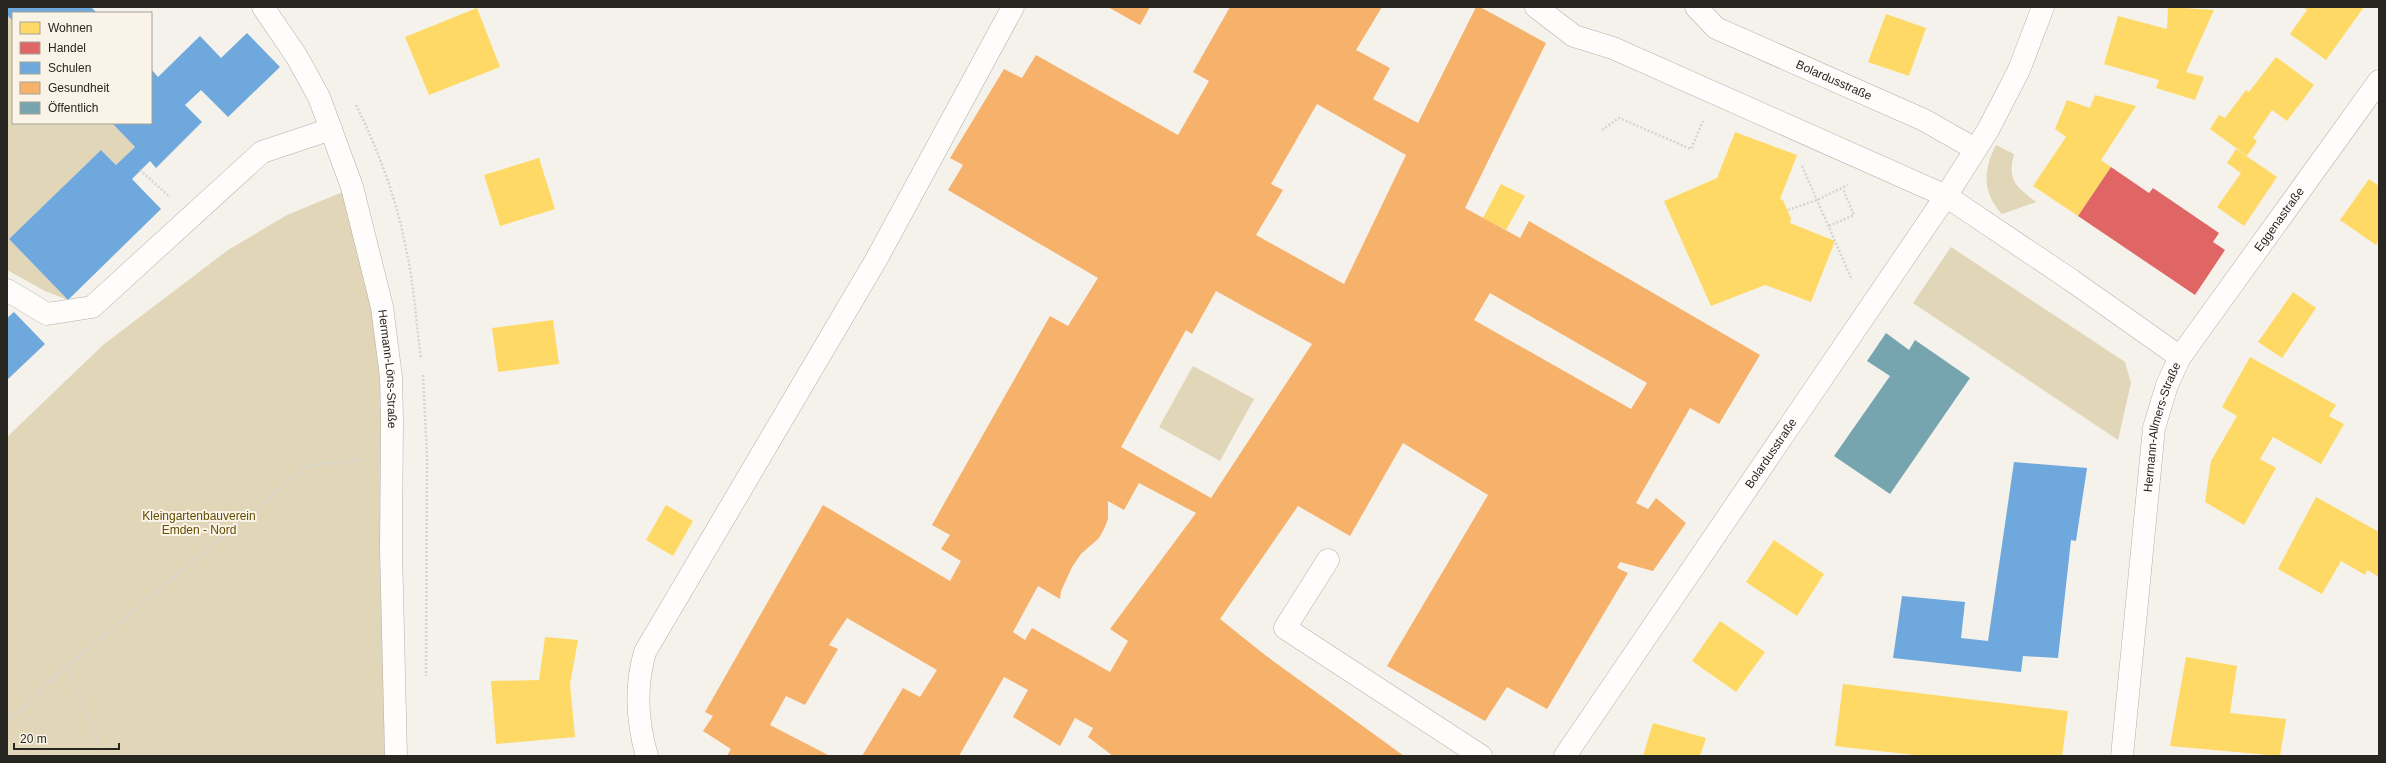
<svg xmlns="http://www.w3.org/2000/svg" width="2386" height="763" font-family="Arial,sans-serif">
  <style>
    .green { fill: #e2d6b8 }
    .homes { fill: #ffd966 }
    .shops { fill: #e06666 }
    .schools { fill: #6fa8dc }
    .health { fill: #f6b26b; fill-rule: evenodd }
    .public { fill: #76a5af }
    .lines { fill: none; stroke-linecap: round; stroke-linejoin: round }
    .minor-casing { stroke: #b2b0ab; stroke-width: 23 }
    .path { stroke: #d6d4d2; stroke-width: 2.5; stroke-dasharray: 2 2; stroke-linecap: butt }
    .minor { stroke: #fefdfc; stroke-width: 22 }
    .labels { text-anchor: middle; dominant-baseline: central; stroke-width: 4; stroke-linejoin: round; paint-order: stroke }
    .street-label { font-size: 12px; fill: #272621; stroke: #f9f4e7 }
    .park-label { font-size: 12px; fill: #634d00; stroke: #f9f4e7 }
  </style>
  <rect width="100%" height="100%" fill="#f5f2eb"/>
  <path class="green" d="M7,15L13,21V123H112L135,147L116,165L101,150L9,239L68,300L45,291L7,270Z
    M1996,145L2014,154C2007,182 2016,186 2036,202L2002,214C1982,193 1983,170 1996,145Z
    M345,191L382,307L396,756H7V437L103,345L228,250L287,215Z
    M1951,247L2125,362L2131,383L2118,440L1913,303Z
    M1193,366L1254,399L1220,461L1159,427Z"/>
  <path class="homes" d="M2168,7L2214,10L2186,72L2204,77L2195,100L2156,88L2159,80L2104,64L2118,16L2167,29Z
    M2303,7H2364L2326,60L2290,34L2307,10Z
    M477,8L500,67L429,95L405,37Z
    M1886,14L1926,28L1909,76L1868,62Z
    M2276,57L2314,85L2287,121L2272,110L2253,138L2257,141L2247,156L2210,129L2219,115L2225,118L2246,90L2249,92Z
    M2095,95L2136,106L2101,160L2111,167L2078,216L2033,186L2066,137L2055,129L2067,100L2090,108Z
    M1735,132L1797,155L1780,199L1783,200L1791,219L1790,223L1835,241L1811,302L1765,285L1711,306L1664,201L1717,178Z
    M2236,149L2277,177L2244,226L2217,207L2241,173L2227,163Z
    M539,158L555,209L500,226L484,175Z
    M2369,179L2379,186V240L2376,245L2340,220Z
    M1501,184L1525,196L1506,230L1483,218Z
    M2293,292L2316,308L2282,358L2258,342Z
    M553,320L559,364L498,372L492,328Z
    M2250,357L2336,405L2329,416L2344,424L2321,464L2273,437L2260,459L2276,468L2244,525L2205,502L2211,461L2237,416L2222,407Z
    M2316,497L2379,532V577L2367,570L2365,575L2341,561L2322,594L2278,569Z
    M666,505L693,521L673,556L646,540Z
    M1774,540L1824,574L1797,616L1746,582Z
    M1720,621L1765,652L1736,692L1692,661Z
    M545,637L578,640L570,684L575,737L496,744L491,681L539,680Z
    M2186,657L2237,666L2230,713L2286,719L2280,756L2170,746Z
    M1843,684L2068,711L2062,756H1923L1835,746Z
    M1653,723L1706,738L1700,756H1643Z"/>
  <path class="shops" d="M2111,167L2149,193L2153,188L2219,233L2213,242L2225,250L2195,295L2078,216Z"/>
  <path class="schools" d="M7,7H91L97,13H13V21L7,15Z
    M247,33L280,67L228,117L201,90L185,105L202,122L156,168L150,161L132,179L161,209L68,300L9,239L101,150L116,165L135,147L112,123H151V69L158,77L200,36L221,58Z
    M14,312L45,344L7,380V318Z
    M2014,462L2087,468L2076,541L2071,540L2058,658L2023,656L2021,672L1893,658L1902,596L1965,602L1961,638L1988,641Z"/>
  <path class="health" d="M1108,7H1150L1140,25Z
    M1230,7H1382L1356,50L1390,68L1373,99L1418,123L1476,7H1480L1546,43L1465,208L1520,238L1529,221L1760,355L1719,424L1690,408L1636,503L1648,509L1656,498L1686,523L1653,571L1620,562L1617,568L1628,573L1547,709L1507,687L1485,721L1387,666L1488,495L1403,443L1350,536L1298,506L1220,619L1265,655L1404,756H1113L1088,737L1093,728L1075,718L1060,746L1013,717L1028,690L1004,677L959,756H862L903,688L920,697L937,670L847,618L829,645L838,649L805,705L786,696L770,725L830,756H727L731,749L703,731L713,716L705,712L823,505L950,581L961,561L941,549L950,535L932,525L1050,316L1068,326L1098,278L948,190L963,165L950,158L1004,69L1022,78L1036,55L1178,135L1209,81L1193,72ZM1317,104L1406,155L1344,284L1256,235L1283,190L1271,184ZM1216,291L1312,344L1211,498L1121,447L1186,330L1192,334ZM1490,293L1647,383L1631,409L1474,320ZM1139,483L1196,513L1110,629L1128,641L1110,672L1032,628L1025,640L1013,632L1038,586L1060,599L1061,591L1072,567L1081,554L1099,538L1104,529L1108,519V501L1124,510Z"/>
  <path class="public" d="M1886,333L1909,350L1915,340L1970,378L1890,494L1834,456L1890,376L1867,361Z"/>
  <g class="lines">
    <defs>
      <g id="minor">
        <path id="s1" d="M263,7L297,57L319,97L352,187L382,307L391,377L392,420L391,550L396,756"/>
        <path d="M1536,7L1574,36L1613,48L1946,196L2071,280L2180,357"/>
        <path id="s2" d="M1696,7L1716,28L1924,120L1975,149"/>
        <path d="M7,290L47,314L92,307L262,152L331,129"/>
        <path d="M1328,560L1285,628L1481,756"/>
        <path d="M647,756C637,722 635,687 645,652L876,260L1013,7"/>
        <path id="s3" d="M1565,756L1946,196L1988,130L2019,70L2043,7"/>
        <path id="s4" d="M2122,756L2154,428L2167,385L2180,357L2379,81"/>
      </g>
    </defs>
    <use href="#minor" class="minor-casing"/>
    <path class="path" d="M356,105C378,149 397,200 406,249C414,284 416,322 421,358
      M1602,130L1619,118L1691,149L1703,121
      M1802,166L1852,280
      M140,170L170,197
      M1788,210L1817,200L1848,185
      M1829,226L1854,215L1843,189
      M423,375L427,455L426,676
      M67,666L103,756
      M7,722L67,666L307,466L363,459"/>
    <use href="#minor" class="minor"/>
  </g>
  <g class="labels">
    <g class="street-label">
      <text stroke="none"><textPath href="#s2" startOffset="158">Bolardusstraße</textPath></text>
      <text stroke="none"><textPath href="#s4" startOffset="575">Eggenastraße</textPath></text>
      <text stroke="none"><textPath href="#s1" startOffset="388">Hermann-Löns-Straße</textPath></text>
      <text stroke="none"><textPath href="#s4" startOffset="332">Hermann-Allmers-Straße</textPath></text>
      <text stroke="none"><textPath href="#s3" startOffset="366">Bolardusstraße</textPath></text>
    </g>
    <g class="park-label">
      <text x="199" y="516">Kleingartenbauverein<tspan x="199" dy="14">Emden - Nord</tspan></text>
    </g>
  </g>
  <rect width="2386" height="763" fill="none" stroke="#272621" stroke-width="16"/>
  <rect x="12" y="12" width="140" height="112" fill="#f9f4e7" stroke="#a5a298"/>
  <rect x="20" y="22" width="20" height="12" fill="#ffd966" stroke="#a5a298"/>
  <text x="48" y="32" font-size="12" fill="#272621">Wohnen</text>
  <rect x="20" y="42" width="20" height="12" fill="#e06666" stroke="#a5a298"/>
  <text x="48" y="52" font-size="12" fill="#272621">Handel</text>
  <rect x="20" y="62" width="20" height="12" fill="#6fa8dc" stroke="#a5a298"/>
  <text x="48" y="72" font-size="12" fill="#272621">Schulen</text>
  <rect x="20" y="82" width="20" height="12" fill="#f6b26b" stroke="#a5a298"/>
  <text x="48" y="92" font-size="12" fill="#272621">Gesundheit</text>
  <rect x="20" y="102" width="20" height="12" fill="#76a5af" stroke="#a5a298"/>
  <text x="48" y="112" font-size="12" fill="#272621">Öffentlich</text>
  <path d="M14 743v6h105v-6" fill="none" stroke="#272621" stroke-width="2"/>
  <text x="20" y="743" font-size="12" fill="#272621" stroke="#f9f4e7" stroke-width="3" paint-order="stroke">20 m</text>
</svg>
